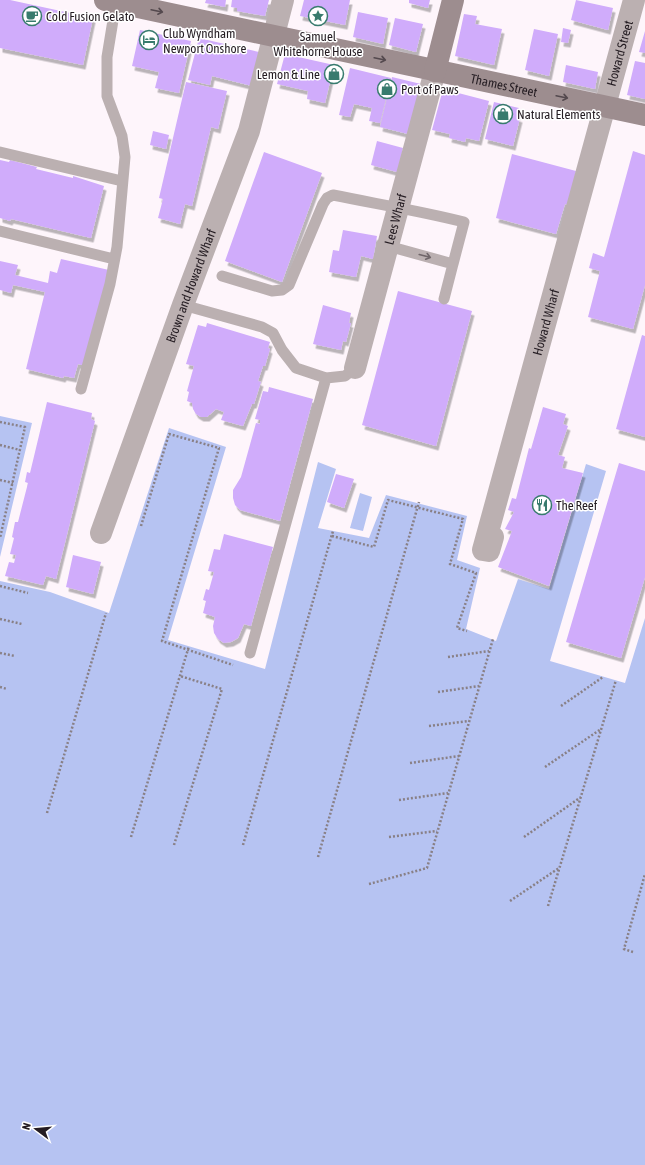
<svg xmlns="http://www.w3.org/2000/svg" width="645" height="1165" font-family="'Asap Condensed',sans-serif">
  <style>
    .water { fill: #b6c3f2 }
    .building { fill: #d0acfb; filter: url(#shadow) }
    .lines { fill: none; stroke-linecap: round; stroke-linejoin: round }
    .path { stroke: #898086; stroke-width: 2.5; stroke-dasharray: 2 2; stroke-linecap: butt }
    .lane { stroke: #bbb0b1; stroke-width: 11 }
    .street { stroke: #bbb0b1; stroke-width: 22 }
    .secondary { stroke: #9d8d8f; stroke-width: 22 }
    .oneway { stroke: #54494e }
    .oneway2 { stroke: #70666a }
    .labels { text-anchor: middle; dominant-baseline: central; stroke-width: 3; stroke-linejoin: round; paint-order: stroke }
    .poi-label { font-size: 13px; fill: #241c22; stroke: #fff; text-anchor: start }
    .street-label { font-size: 13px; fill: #241c22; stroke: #fff }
  </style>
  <defs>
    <filter id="shadow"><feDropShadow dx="2.5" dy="4.5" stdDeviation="0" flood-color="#0004"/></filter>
  </defs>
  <rect width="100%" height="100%" fill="#fef5fb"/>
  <path class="water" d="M0,416L32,423L0,557Z
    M169,428L226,447L168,640L265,669L318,462L336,469L318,528L369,538L386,495L467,516L457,560L480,568L466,629L496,641L518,579L549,589L586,464L606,471L550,661L625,683L645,618V1165H0V581L50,592L109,613Z
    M360,493L372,497L363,531L350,528Z"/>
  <path class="building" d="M0,0H10L93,18L83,65L0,48Z
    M206,0H226L225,7L205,3Z
    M232,0H269L265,16L237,11V8L231,7Z
    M304,0H350L345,25L300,16Z
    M409,0H430L428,8L409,3Z
    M576,0L613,8L608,30L571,20Z
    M358,12L388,18L383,44L353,37Z
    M464,14L477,16L475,24L502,29L494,65L455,56Z
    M395,18L423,24L416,52L389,45Z
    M563,28L571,30L568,43L561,42Z
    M534,29L558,34L549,76L525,70Z
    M140,30L191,41L179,93L155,88L159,72L132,66Z
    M645,31V53L639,52Z
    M199,38L259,52L252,86L212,76L210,85L188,80Z
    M285,54L334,65L325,103L307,99L308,91L277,84Z
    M635,61L645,63V99L627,95Z
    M566,65L598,72L595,89L563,82Z
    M350,68L391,78L380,123L369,121L372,108L354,104L350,117L339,115Z
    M392,77L421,84L408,134L380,127Z
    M186,82L227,91L218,129L211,127L192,206L185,204L180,224L158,218L163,199L159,198Z
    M443,89L489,101L479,141L466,138L465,142L449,138L450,134L432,130Z
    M494,102L519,108L517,117L520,118L513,146L485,139Z
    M153,131L169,135L166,149L150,145Z
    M377,141L403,148L397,172L371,165Z
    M633,151L645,155V285L633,329L588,317L600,271L589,268L593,253L604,257Z
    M264,152L322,173L282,282L225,261Z
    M512,154L576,171L568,205L565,204L556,234L496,218Z
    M0,160L9,162L10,160L37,167L36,169L73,178V176L104,186L91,238L11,219L10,221L0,218Z
    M343,230L377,236L373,259L361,256L356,277L329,272L333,250L339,251Z
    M61,259L109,270L86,366L78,364L74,378L64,376L63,378L26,369L45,292L13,285L11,293L0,290V261L18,265L15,275L48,283L50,271L57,273Z
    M398,291L472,311L436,446L362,425Z
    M323,305L351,313L349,323H351L346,342L343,341L341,350L313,344Z
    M207,323L270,342L268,348L270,349L265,366H263L258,381L261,382L254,404H252L243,426L221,420L224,412L216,409L207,417H201L196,414L193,409L192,403L187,401L189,392L187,391L194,366L186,364L198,325L206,327Z
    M642,335L645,336V437L616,429Z
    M269,387L313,399L280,521L240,510L235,505L233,498V490L241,477L256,423L260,424V420L255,419L263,391L268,392Z
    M47,402L92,413L91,419L95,421L56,579L46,576L43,585L5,576L9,562L14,563L16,555L10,554L14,538L12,537L15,522H18L28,483L25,482L27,472L30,473Z
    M543,407L566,414L563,424L568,426L558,455L565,457L562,468L583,473L549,586L498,567L512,531L505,529L514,512L508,510L512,498L516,499L529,448L531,449Z
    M619,463L645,471V577L621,658L566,642Z
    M336,474L354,479L344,508L327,502Z
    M224,534L273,547L251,626L244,624L238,638L231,642L224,643L218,639L214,633L213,626L215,617L203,613L206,601L203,600L206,589L209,590L214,572L208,571L214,549L220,550Z
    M73,555L101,562L93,594L66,587Z"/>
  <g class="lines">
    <path class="path" d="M0,422L25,427L0,538
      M0,445L20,450
      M0,480L13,483
      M141,526L169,434L219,448L162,641L233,665
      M332,536L374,547L388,500L463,519L450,564L476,573L457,628L467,631
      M0,586L28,593
      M0,619L22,624
      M0,653L15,656
      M448,657L489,651
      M0,687L7,689
      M438,692L479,686
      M561,706L603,677
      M429,726L469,721
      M410,763L459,756
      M545,767L601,729
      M399,800L448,793
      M47,813L106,613
      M131,837L189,646
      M389,837L437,831
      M524,837L581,797
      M174,845L222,689L180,676
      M243,845L333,531
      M318,857L419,502
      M369,884L427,868L493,639
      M510,901L559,868
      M548,906L616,680
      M633,952L624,949L645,874"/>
    <path class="lane" d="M0,152L122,181
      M0,231L114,259
      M222,276L272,291L282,290L289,285L323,204L327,198L333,195C377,204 421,211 464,222L453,264L388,246
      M444,299L453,264
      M183,305L262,327L273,333L282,350L296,368L326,378L345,376L355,368
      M81,389L110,284L117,247L125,157L122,136L107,96V57L116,2
      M250,653L326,378"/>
    <g class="street">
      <path id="s1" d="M355,368L435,71"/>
      <path id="s2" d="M101,533L183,305L249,131L283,0"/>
      <path id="s3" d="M487,538L493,537L489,551L483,550L634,0"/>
    </g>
    <g class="secondary">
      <path id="s4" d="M105,0L645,115"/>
      <path d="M435,71L453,0"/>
    </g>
  </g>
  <defs><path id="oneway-shaft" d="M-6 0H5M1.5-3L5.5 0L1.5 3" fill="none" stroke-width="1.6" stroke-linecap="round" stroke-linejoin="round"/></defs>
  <g class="oneway">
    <use href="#oneway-shaft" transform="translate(157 11) rotate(12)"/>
    <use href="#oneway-shaft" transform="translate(380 59) rotate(12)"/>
    <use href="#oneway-shaft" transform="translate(562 97) rotate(12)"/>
  </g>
  <use class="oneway2" href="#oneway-shaft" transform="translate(425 256) rotate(15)"/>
  <defs>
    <symbol id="cafe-ring" viewBox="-11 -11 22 22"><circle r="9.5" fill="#fff" stroke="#387b6e" stroke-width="1.5"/><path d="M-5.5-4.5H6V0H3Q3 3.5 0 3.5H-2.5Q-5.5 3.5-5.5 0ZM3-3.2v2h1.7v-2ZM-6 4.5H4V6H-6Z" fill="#387b6e"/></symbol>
    <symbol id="sight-ring" viewBox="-11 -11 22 22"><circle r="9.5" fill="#fff" stroke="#387b6e" stroke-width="1.5"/><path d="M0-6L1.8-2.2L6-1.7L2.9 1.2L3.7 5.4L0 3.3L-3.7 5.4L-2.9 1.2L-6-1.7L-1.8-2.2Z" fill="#387b6e"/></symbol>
    <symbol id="hotel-ring" viewBox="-11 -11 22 22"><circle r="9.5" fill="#fff" stroke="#387b6e" stroke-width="1.5"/><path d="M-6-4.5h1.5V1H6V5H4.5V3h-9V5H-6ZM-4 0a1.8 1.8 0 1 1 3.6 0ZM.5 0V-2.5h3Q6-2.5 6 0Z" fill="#387b6e"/></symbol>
    <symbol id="shop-ring" viewBox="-11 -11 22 22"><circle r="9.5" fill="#fff" stroke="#387b6e" stroke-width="1.5"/><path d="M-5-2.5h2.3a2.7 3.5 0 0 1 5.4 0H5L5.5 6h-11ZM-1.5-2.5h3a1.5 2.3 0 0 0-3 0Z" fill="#387b6e"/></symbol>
    <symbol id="restaurant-ring" viewBox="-11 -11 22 22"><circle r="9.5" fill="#fff" stroke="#387b6e" stroke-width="1.5"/><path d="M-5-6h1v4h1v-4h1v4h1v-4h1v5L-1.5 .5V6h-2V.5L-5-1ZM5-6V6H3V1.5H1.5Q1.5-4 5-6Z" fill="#387b6e"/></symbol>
  </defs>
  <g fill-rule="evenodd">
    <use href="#cafe-ring" x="21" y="5" width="22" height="22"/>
    <use href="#sight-ring" x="307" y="5" width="22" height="22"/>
    <use href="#hotel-ring" x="138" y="29" width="22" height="22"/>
    <use href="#shop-ring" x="323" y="63" width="22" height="22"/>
    <use href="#shop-ring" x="376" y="78" width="22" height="22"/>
    <use href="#shop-ring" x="492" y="103" width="22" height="22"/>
    <use href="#restaurant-ring" x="531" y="494" width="22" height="22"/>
  </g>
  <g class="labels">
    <g class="poi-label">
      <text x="46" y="16">Cold Fusion Gelato</text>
      <text x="163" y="33">Club Wyndham<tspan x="163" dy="15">Newport Onshore</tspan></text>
      <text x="318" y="36" text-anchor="middle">Samuel<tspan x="318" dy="15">Whitehorne House</tspan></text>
      <text x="320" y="74" text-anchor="end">Lemon &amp; Line</text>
      <text x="401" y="89">Port of Paws</text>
      <text x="517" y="114">Natural Elements</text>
      <text x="556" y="505">The Reef</text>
    </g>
    <g class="street-label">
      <text stroke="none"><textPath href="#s3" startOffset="542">Howard Street</textPath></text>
      <text stroke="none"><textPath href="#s4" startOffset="408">Thames Street</textPath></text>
      <text stroke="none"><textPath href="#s1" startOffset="154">Lees Wharf</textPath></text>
      <text stroke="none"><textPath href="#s2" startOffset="263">Brown and Howard Wharf</textPath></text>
      <text stroke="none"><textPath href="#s3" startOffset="263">Howard Wharf</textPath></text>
    </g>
  </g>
  <g transform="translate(36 1129) rotate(286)" stroke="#ffffff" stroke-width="3" paint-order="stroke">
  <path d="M0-3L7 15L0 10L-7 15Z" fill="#241c22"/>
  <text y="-6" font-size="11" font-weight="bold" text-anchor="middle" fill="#241c22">N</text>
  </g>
</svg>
